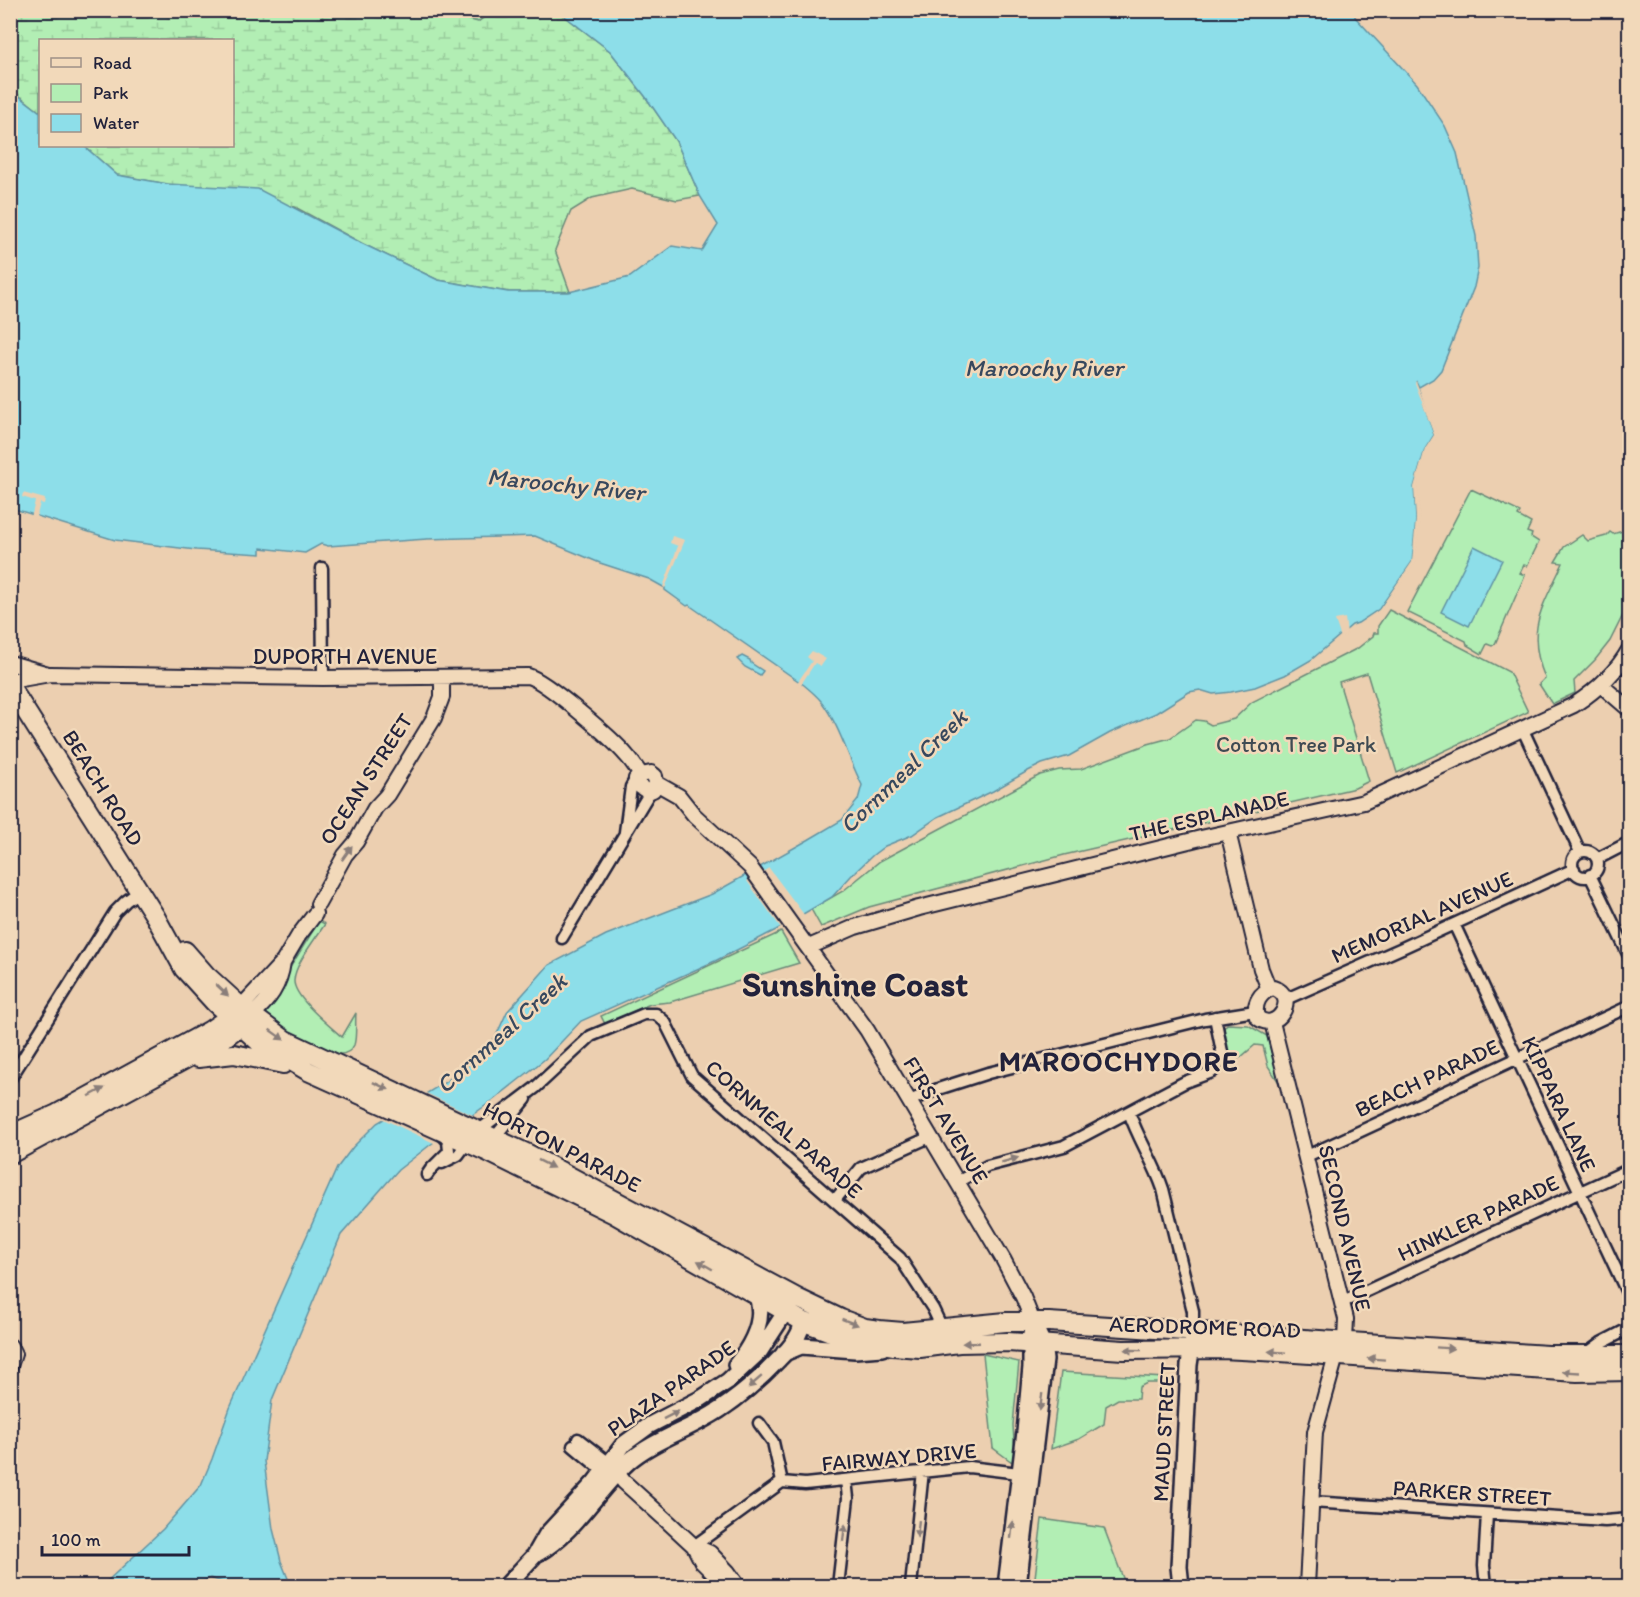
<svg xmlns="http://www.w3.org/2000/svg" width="1640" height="1597" font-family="Itim,sans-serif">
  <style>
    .green { fill: #b2eeb4; stroke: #6a8878; stroke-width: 1.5 }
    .forest { fill: url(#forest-crowns); stroke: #6a8878; stroke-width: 1.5 }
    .wetland { fill: url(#wetland-marsh); stroke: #6a8878; stroke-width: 1.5 }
    .water { fill: #8ddee9; stroke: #6293a3; stroke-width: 1.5 }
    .pier { fill: #eccfb0 }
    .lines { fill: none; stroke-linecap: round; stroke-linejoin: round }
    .minor-casing { stroke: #22223b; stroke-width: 15 }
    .tertiary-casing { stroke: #22223b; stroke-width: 18 }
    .secondary-casing { stroke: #22223b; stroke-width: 20 }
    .primary-casing { stroke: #22223b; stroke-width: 22 }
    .minor { stroke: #f2d9ba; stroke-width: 10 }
    .tertiary { stroke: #f2d9ba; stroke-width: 14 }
    .secondary { stroke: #f2d9ba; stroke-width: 15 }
    .primary { stroke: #f2d9ba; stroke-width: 18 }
    .oneway { fill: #8a7e7a }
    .labels { text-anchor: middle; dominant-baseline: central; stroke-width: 5; stroke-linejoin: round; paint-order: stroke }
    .street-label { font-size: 22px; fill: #22223b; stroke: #f2d9ba }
    .park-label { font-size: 22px; fill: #3f4b53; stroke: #f2d9ba }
    .water-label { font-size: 24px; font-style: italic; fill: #37485e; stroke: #f2d9ba }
    .district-label { font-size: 28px; font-weight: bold; letter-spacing: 1.5px; fill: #22223b; stroke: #f2d9ba }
    .town-label { font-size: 34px; font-weight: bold; fill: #22223b; stroke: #f2d9ba }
  </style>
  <defs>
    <pattern id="forest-crowns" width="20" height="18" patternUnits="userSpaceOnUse" patternTransform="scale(1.5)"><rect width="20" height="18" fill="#b2eeb4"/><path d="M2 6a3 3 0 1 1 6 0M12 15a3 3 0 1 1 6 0" fill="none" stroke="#99cc9c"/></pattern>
    <pattern id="wetland-marsh" width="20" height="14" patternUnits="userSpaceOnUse" patternTransform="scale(1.5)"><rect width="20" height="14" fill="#b2eeb4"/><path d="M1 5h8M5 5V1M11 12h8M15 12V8" fill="none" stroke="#99cc9c"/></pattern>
  </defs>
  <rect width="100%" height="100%" fill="#eccfb0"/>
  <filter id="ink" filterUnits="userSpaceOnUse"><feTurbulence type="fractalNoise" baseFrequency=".0167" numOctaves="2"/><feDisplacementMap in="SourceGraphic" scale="12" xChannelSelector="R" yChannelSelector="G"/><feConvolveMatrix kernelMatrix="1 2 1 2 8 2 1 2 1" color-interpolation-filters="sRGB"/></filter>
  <g filter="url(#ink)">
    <path class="green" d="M1471,489L1520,512L1518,516L1531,523L1527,532L1532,534L1531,537L1539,542L1527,566L1524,565L1520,573L1525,575L1495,644L1492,646L1487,644L1482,654L1467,645L1466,641L1407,612Z
      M1629,529V603L1610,641L1595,660L1574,681L1575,693L1552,704L1539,684L1545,678C1525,629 1542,608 1563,563L1555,562L1564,547L1582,535L1588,541L1606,536L1610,532L1613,534Z
      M1389,610L1509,672L1528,712L1397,773L1367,673L1339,682L1369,781L1355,788L1064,855L869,907L821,927L811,909L843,891L880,861L1040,775L1059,770L1081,769L1148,744L1170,738L1196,720L1204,721L1211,725L1234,719L1252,702L1358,648L1373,636L1374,633H1378V626Z
      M319,921L325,924C316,938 294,965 294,981C294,998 330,1026 342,1037L356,1013C355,1022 357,1037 354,1045C341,1074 279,1026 265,1015L271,1007L291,966Z
      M781,932L799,963L670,1002L650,1004L605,1024L601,1016Z
      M1227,1024L1248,1025L1267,1036L1280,1084L1268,1066L1263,1046L1255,1045L1241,1057L1223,1065L1227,1049L1223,1029Z
      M983,1354L1019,1362L1013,1425L1015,1457L1012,1462L993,1448Z
      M1061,1372L1165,1378L1164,1383H1147L1139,1387L1138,1399H1118L1106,1406L1104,1424L1079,1439L1051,1449Z
      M1042,1519L1104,1528L1126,1586H1034Z"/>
    <path class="forest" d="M431,11H492L478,22Z"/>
    <path class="wetland" d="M431,10L478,22L492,11H558L610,51L645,96L676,141L700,196L677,200L632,189L592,198L571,211L555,250L570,292H508L438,280L363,244L295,207L117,175L84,146H232V40H40V112L11,89L10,11Z"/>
    <path class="water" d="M558,11H1355V17L1417,84L1445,126L1457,153L1476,236L1478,268L1474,287L1441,370L1433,379L1419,387L1416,381L1434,435L1425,449L1414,487L1416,519L1412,562L1379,609L1358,623L1352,625L1311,660L1285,675L1255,687L1231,692L1213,694L1200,690L1189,692L1156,713L1110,733L1069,756L1042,764L1026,772L993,791L938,817L912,835L885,846L873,855L851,876L832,897L776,930L715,961L581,1021L545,1059L492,1101L430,1145L398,1170L341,1235L272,1400L264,1461L273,1529L281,1561L291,1586H235L210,1578L192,1586H102L163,1529L201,1485L212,1459L230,1408L337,1168L353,1147L377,1123L444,1083L484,1053L496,1036L507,1012L549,965L606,935L712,894L808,840L842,820L858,800L862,785C848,758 840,726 821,701C816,695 810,690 804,685L689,605L687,606L665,590V588L649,579L600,563L535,536L427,539L328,546L321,544L305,553L261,548V554L196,550L115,540L11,508L10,89L40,112V146H84L117,175L168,184L258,189L363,244L438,280L508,292H569L630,277L672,246L702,251L718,225L700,196L676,141L645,96L610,51Z
      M1474,546L1502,560L1469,626L1441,612Z
      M742,656L750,660L751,663L763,671L760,675L745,667L737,659Z"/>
    <path class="pier" d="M1416,381L1437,436L1427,450L1417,480L1419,519L1415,562L1381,610L1377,613L1412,562L1416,519L1414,487L1425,449L1434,435L1415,383Z
      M23,493L45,499L44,504L40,503L36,519L31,518L35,501L22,497Z
      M672,536L685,540L665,588L663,587L678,546L670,543Z
      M1345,618L1347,633L1341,638L1335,620Z
      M812,651L826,659L821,666L815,663L800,686L797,683L812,661L807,657Z
      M769,868L805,916L781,928L747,881Z
      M424,1092L475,1116L436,1144L381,1118Z"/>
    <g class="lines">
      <defs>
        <path id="minor" d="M322,568L323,678
          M1523,730L1580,852
          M625,832L631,787L636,778
          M1572 864a13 13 0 1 1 26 0a13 13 0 1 1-26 0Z
          M1597,859L1630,842
          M1590,875L1630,958
          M1454,924L1630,1299
          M562,938L650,792
          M1286,999L1402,948L1574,869
          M10,1079L115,912L126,901L140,891
          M909,1101L938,1089L988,1073L1205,1019L1255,1011
          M1129,1112C1138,1139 1154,1162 1163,1189L1193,1311V1332
          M478,1131L535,1088L591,1036L644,1014H656L665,1022L692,1076L900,1258L933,1309L942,1328
          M494,1138L526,1099
          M1307,1156L1630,1006
          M442,1163L458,1155L467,1143
          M427,1175L431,1169L449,1151L448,1141L441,1133
          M957,1182L987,1166L1064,1146L1185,1082L1212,1072L1219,1065L1222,1052L1215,1017
          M835,1200L861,1168L930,1137
          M1343,1302L1630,1169
          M1586,1354L1601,1343L1630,1328
          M759,1423L773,1442L782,1482
          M578,1439L609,1463
          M573,1446L603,1471
          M782,1482L805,1484L969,1467L1019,1473
          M1311,1502L1605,1521L1630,1519
          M694,1546L782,1482
          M838,1586L848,1498L846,1480
          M911,1586L923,1471
          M1486,1586L1484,1566L1487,1514"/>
        <path id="tertiary" d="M10,663L48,674
          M10,681L50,674L323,678L528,676C546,681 613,739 627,756C632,761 636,768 641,775
          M1601,685L1630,710
          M651,773L655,776L656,784L653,790L648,792L638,785L636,779L641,775Z
          M656,783L679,796L694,815L750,867L867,1030L1003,1259L1023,1297L1033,1322
          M1228,832L1261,969L1269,989
          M318,904L345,855L356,842L375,808L387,795L434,718L442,697V677
          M809,947L855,927L919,908L1201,838L1364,802L1574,705C1597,690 1617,672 1630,648
          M1273,988C1301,996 1276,1035 1257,1017C1253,1004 1260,992 1273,988Z
          M241,1007L283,962L299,935L315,914
          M251,1016C269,1000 280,986 283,962
          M1272,1022L1346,1319L1345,1341L1336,1356L1315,1432L1307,1586
          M10,1346L14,1354L10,1366
          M611,1465L624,1482L665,1519L694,1546L710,1553L728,1572L738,1586
          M694,1546L702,1562L726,1586"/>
        <path id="secondary" d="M784,1353L801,1346L855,1350L882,1348
          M736,1365C752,1345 767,1319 756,1294
          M538,1553C574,1533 598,1489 628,1462C650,1443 679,1433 704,1419C732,1404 757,1382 779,1359C789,1349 802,1335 802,1321
          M506,1586L535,1555L547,1534L595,1482L624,1444L650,1425L702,1398L728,1381L760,1351L786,1311
          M1006,1586L1025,1432L1031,1367V1334
          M1018,1586L1045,1360L1043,1344L1033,1322
          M1181,1586L1179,1567L1189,1365L1193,1338"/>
        <path id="primary" d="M10,686L155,916L184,969L215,1003L259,1042L308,1071L486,1151L614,1214L802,1321L847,1338L893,1346L920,1348L959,1343L1008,1342L1123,1350L1222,1349L1280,1352L1577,1372L1630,1371
          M185,951L206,975L241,1007L285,1040L528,1154L797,1298L841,1319L865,1328L879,1330L903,1332L1006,1322H1049L1548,1355H1630
          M198,1058L234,1054L283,1064
          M10,1135L57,1114L209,1031L238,1011
          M10,1154L224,1038L248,1020"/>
      </defs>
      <use href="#minor" class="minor-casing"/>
      <use href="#tertiary" class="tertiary-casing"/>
      <use href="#secondary" class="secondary-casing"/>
      <use href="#primary" class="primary-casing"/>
      <use href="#minor" class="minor"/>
      <use href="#tertiary" class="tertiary"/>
      <use href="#secondary" class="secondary"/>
      <use href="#primary" class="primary"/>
    </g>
    <defs><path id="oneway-solid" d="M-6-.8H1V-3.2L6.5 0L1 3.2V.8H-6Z" transform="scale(1.5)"/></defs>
    <g class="oneway">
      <use href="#oneway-solid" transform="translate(347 853) rotate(-55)"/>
      <use href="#oneway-solid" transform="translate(222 990) rotate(43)"/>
      <use href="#oneway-solid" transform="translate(277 1035) rotate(35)"/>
      <use href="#oneway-solid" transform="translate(381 1086) rotate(25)"/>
      <use href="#oneway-solid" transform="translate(97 1092) rotate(-28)"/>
      <use href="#oneway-solid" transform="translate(1010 1160) rotate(-16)"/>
      <use href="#oneway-solid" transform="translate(546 1164) rotate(27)"/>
      <use href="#oneway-solid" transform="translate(705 1265) rotate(-150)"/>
      <use href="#oneway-solid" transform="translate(850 1322) rotate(21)"/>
      <use href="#oneway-solid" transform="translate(971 1343) rotate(178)"/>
      <use href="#oneway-solid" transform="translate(1445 1348) rotate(4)"/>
      <use href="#oneway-solid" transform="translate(1133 1350) rotate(-179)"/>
      <use href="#oneway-solid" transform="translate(1277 1352) rotate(-176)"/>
      <use href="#oneway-solid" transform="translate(1376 1359) rotate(-176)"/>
      <use href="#oneway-solid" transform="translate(1571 1372) rotate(-177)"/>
      <use href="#oneway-solid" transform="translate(755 1382) rotate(139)"/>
      <use href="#oneway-solid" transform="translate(1041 1402) rotate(98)"/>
      <use href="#oneway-solid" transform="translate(671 1415) rotate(-27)"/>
      <use href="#oneway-solid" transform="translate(918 1529) rotate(96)"/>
      <use href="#oneway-solid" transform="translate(1012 1530) rotate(-83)"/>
      <use href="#oneway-solid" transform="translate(844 1533) rotate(-83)"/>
    </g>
  </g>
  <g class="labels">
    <g class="street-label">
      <text x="345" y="656">DUPORTH AVENUE</text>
      <text transform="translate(366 779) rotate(-57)">OCEAN STREET</text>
      <text transform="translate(103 788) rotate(58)">BEACH ROAD</text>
      <text transform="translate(1209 816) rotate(-13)">THE ESPLANADE</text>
      <text transform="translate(1422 917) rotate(-24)">MEMORIAL AVENUE</text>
      <text transform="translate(1427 1078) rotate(-25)">BEACH PARADE</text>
      <text transform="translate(1559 1104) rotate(65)">KIPPARA LANE</text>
      <text transform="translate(946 1120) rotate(59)">FIRST AVENUE</text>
      <text transform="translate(784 1129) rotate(41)">CORNMEAL PARADE</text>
      <text transform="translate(562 1147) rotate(27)">HORTON PARADE</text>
      <text transform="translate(1478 1218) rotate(-25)">HINKLER PARADE</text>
      <text transform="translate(1345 1228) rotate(77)">SECOND AVENUE</text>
      <text transform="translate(1205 1327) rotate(2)">AERODROME ROAD</text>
      <text transform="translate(671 1388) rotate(-35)">PLAZA PARADE</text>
      <text transform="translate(1164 1432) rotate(-87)">MAUD STREET</text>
      <text transform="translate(899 1457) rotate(-5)">FAIRWAY DRIVE</text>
      <text transform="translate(1472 1493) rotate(4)">PARKER STREET</text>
    </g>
    <g class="park-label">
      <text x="1296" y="744">Cotton Tree Park</text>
    </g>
    <g class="water-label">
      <text x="1044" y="367">Maroochy River</text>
      <text transform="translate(566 484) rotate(6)">Maroochy River</text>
      <text transform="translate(903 771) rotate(-44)">Cornmeal Creek</text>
      <text transform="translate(501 1033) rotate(-42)">Cornmeal Creek</text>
    </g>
    <g class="district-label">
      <text x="1119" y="1061">MAROOCHYDORE</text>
    </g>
    <g class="town-label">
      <text x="855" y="984">Sunshine Coast</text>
    </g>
  </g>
  <rect width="1640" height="1597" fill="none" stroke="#f2d9ba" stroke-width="36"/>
  <rect x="18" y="18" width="1604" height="1561" fill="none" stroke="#22223b" stroke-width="2" filter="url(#ink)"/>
  <rect x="39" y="39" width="195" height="108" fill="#f2d9ba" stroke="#9f9087" stroke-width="1.5"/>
  <rect x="51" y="58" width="30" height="9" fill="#f2d9ba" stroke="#9f9087" stroke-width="1.5"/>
  <text x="93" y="69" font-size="18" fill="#22223b">Road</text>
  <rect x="51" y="84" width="30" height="18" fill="#b2eeb4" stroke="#9f9087" stroke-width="1.5"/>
  <text x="93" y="99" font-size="18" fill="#22223b">Park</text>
  <rect x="51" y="114" width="30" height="18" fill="#8ddee9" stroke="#9f9087" stroke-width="1.5"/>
  <text x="93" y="129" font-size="18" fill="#22223b">Water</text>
  <path d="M42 1546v9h147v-9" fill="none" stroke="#22223b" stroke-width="3"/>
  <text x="51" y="1546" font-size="18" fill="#22223b" stroke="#f2d9ba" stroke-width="4.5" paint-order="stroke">100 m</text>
</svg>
